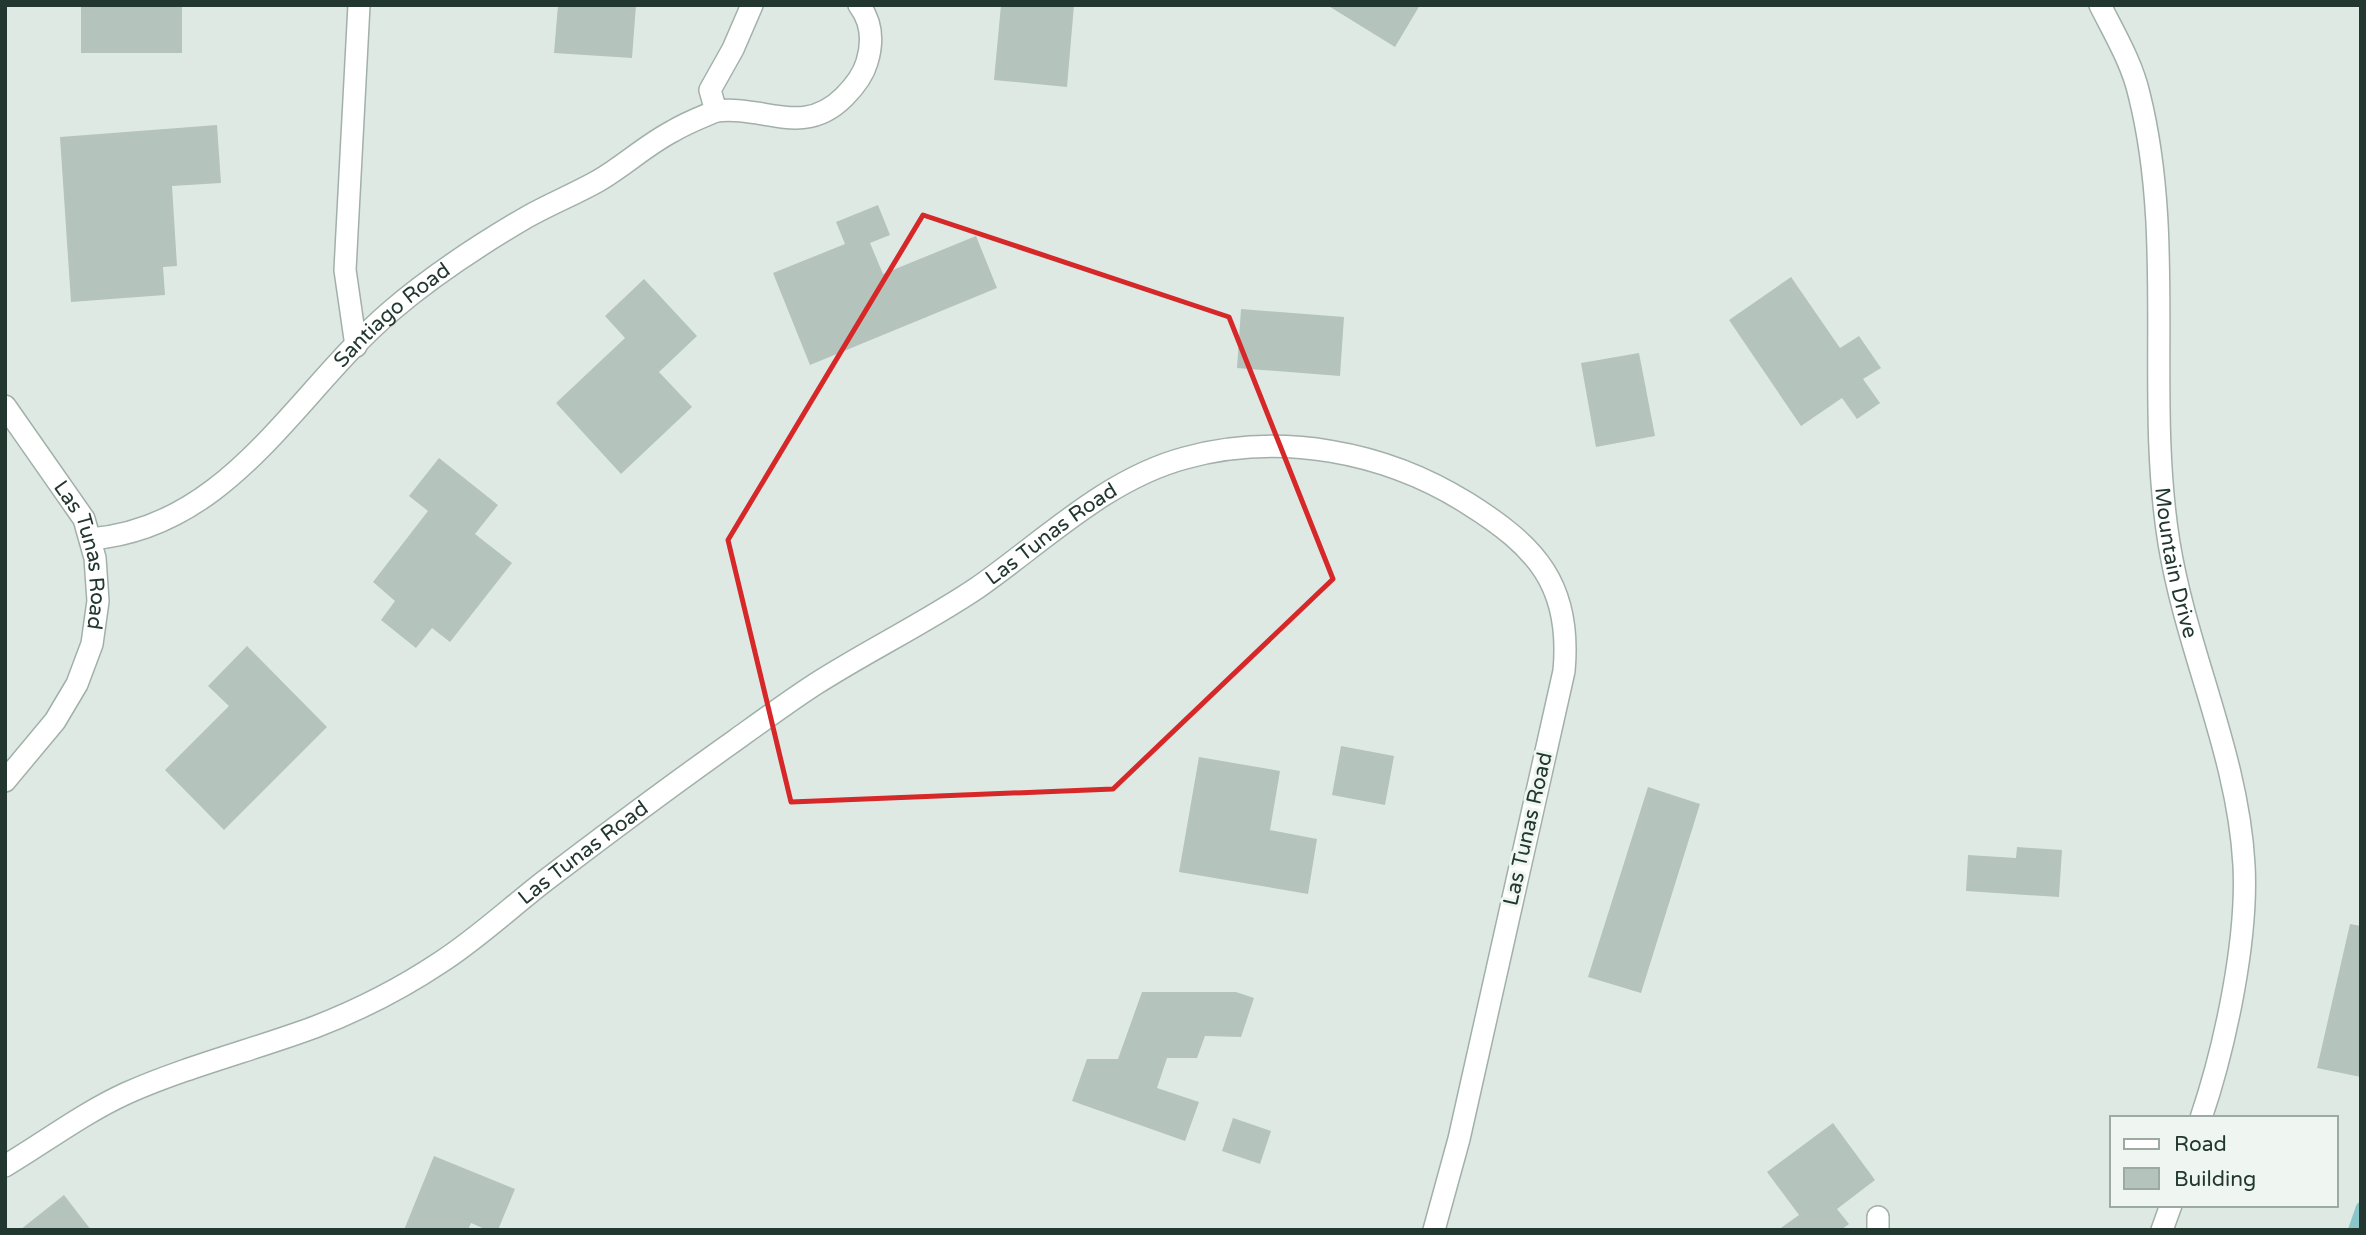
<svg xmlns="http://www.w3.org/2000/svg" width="2366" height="1235" font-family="'Varela Round',sans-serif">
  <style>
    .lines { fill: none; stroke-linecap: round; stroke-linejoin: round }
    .stream { stroke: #8ac5ca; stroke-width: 10 }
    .building { fill: #b4c3bc }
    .minor-casing { stroke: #a2b0aa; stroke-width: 24 }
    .minor { stroke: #fff; stroke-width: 21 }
    .marked { fill: none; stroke: #d62828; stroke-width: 5; stroke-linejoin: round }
    .labels { text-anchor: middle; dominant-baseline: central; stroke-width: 6; stroke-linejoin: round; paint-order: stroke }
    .street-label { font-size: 21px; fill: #213730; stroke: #eff6f2 }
  </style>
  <rect width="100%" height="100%" fill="#dfe9e4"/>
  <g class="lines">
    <path class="stream" d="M2353,1230L2361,1207"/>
  </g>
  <path class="building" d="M81,5H182V53H81Z
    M558,5H636L632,58L554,53Z
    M1001,5H1074L1067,87L994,80Z
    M1327,5H1420L1395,47Z
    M217,125L221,183L172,186L177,266L163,267L165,295L71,302L60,137Z
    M878,205L890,235L870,243L883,274L976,236L997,288L810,365L773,273L845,244L836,222Z
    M1791,277L1840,348L1859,336L1881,368L1863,379L1880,403L1857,419L1842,398L1801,426L1729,320Z
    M644,279L697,336L659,372L692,407L621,474L556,403L625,338L605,316Z
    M1241,309L1344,317L1340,376L1237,368Z
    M1639,353L1655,436L1596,447L1581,363Z
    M439,458L498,505L475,534L512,563L450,642L432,628L416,648L381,620L395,601L373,582L428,511L409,496Z
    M247,646L327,727L224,830L165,770L229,706L208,686Z
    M1341,746L1394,756L1385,805L1332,795Z
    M1199,757L1280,771L1270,830L1317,839L1308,894L1179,872Z
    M1648,787L1700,804L1641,993L1588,977Z
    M2017,847L2062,850L2059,897L1966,891L1968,855L2016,858Z
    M2350,924L2361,926V1077L2317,1068Z
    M1142,992H1236L1254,998L1241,1037L1205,1036L1197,1058H1167L1157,1088L1199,1102L1185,1141L1072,1101L1087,1059H1118Z
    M1233,1118L1271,1131L1260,1164L1222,1151Z
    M1833,1123L1875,1180L1837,1209L1849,1224L1841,1230H1778L1799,1215L1767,1172Z
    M434,1156L515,1189L498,1230H487L471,1223L468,1230H404Z
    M64,1195L91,1230H20Z"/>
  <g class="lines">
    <defs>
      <g id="minor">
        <path d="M752,5L733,49L710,90L716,111C764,105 803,138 844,97C854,87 863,76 867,62C873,42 872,22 859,5"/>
        <path id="s1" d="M2100,5C2114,33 2132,63 2139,94C2176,241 2145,395 2169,543C2187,653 2238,754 2244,865C2248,940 2225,1047 2201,1118"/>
        <path d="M356,346L345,270L359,5"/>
        <path id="s2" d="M5,406L84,519L95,558L98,601L92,644L77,684L55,721L5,781"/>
        <path id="s3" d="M90,539C230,528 294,394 391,311C433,275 479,245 527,217C550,204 575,194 598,181C624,166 646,145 673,131C686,123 702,117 716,111"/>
        <path id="s4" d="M5,1166C45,1142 85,1112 127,1093C188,1066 253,1050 315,1027C359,1010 402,988 441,962C478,938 511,907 546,880C609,832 672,785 737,739C762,721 788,702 814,685C867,651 925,623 977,588C1043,542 1106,479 1185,458C1280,432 1384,451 1467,503C1536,546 1572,585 1564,671L1459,1139L1434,1230"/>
        <path d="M1878,1217V1230"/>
        <path d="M2162,1230L2171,1205"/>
      </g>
    </defs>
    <use href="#minor" class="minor-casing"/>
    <use href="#minor" class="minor"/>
  </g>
  <path class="marked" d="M923,215L1229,317L1333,579L1113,789L791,802L728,540Z"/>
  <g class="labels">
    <g class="street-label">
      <text stroke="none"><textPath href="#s3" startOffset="385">Santiago Road</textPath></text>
      <text stroke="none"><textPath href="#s4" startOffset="1230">Las Tunas Road</textPath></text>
      <text stroke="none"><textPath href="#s2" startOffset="172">Las Tunas Road</textPath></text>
      <text stroke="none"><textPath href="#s1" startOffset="569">Mountain Drive</textPath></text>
      <text transform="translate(1528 829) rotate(-77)">Las Tunas Road</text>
      <text stroke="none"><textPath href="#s4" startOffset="663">Las Tunas Road</textPath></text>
    </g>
  </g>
  <rect width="2366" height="1235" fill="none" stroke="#213730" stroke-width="14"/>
  <rect x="2110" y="1116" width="228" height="91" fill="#eff6f2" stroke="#9daaa4" stroke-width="2"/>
  <rect x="2124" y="1139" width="35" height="10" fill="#ffffff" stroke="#9daaa4" stroke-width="2"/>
  <text x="2174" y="1151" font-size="21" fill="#213730">Road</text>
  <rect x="2124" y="1168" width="35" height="21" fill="#b4c3bc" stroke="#9daaa4" stroke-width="2"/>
  <text x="2174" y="1186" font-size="21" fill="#213730">Building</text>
</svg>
